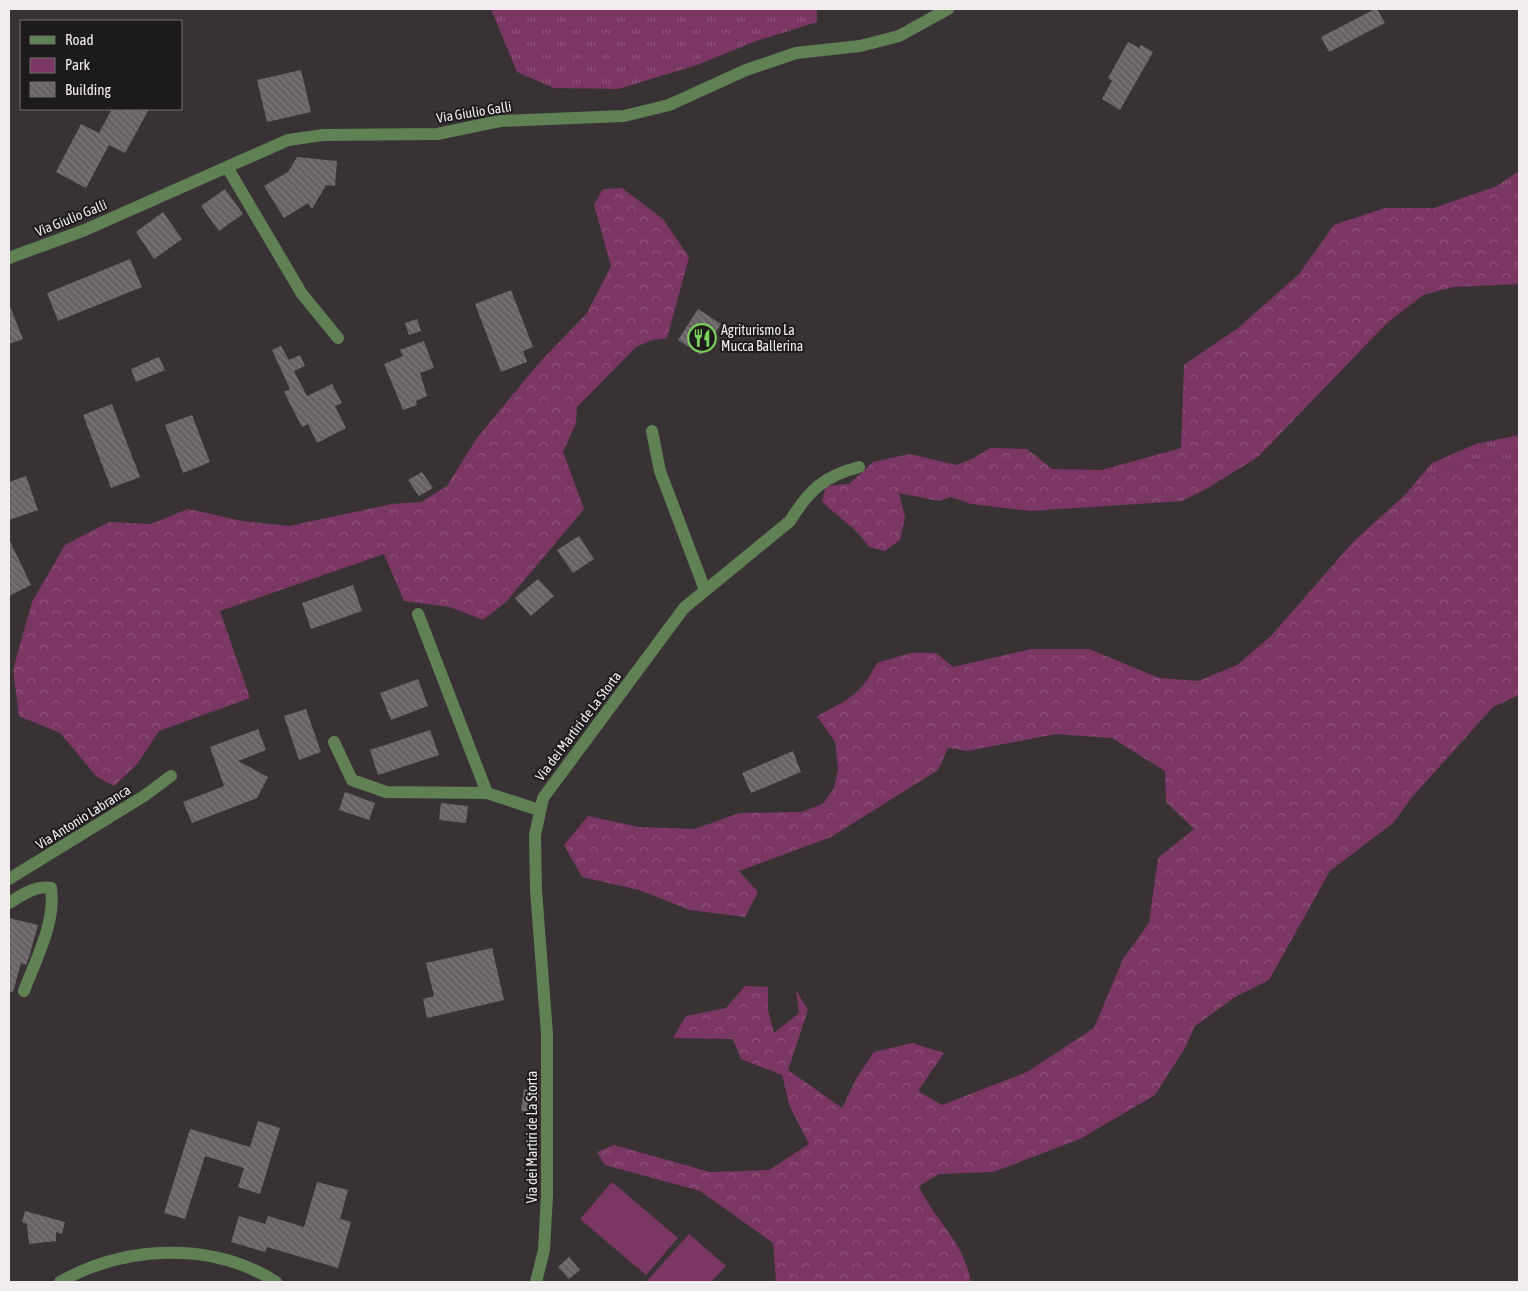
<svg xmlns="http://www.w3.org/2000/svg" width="1528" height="1291" font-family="'Asap Condensed',sans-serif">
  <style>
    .grass { fill: url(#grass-tufts) }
    .forest { fill: url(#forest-crowns) }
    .park { fill: #7b3764 }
    .building { fill: url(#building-back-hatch) }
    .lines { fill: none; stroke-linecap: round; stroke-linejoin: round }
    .minor { stroke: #5f8154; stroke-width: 12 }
    .labels { text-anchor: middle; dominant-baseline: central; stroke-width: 4; stroke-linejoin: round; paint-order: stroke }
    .street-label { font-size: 14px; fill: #f1edef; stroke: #1d1a1c }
    .poi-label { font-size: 14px; fill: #f1edef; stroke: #1d1a1c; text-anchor: start }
  </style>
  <defs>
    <pattern id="grass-tufts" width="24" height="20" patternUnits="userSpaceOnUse" patternTransform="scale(1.25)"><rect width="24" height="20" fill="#7b3764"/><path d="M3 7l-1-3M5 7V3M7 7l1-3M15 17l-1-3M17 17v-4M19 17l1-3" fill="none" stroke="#8e547a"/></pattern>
    <pattern id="forest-crowns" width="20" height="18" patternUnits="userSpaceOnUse" patternTransform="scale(1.25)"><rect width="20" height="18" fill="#7b3764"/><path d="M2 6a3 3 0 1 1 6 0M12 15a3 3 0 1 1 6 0" fill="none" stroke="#8e547a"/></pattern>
    <pattern id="building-back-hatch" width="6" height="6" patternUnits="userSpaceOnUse" patternTransform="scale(1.25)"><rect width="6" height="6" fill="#686165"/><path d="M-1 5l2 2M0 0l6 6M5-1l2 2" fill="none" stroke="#7e787b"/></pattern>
  </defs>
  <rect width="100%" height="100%" fill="#383235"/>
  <path class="grass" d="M491,9H817V22L756,41L697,65L618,89L554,88L517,72Z
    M1519,171V187L1497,186Z
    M1519,435V465L1506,458L1489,457L1435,473L1404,496L1432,463L1476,444Z"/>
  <path class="forest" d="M1497,186L1519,187V284L1453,287L1423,295L1387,323L1258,457L1206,489L1182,501L1030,511L971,504L951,497L939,501L899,493L905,517L900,540L885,551L869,547C856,527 838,518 822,501L826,486L849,484L873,462L910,454L956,465L972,459L990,448L1027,449L1052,469L1102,470L1181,448L1184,365L1238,328L1299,274L1334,225L1385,208H1434Z
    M622,188L663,219L689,257L667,338L652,340L636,347L577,407L576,423L563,452L584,509L506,602L483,620L450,607L404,601L384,554L220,611L250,698L159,731L137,764L114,786L97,777L60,733L19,716L13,670L32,602L65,545L109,522L151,524L188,509L243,521L289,526L392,504L421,502L447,486L477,438L539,363L587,313L611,266L594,205L603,189Z
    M1489,457L1506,458L1519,465V695L1493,707L1413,796L1393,823L1330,871L1269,980L1235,997L1195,1026L1185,1048L1155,1095L1080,1139L993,1172L939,1174L919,1186C936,1224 962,1237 971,1282H776L773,1243L700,1191L605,1165L597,1152L614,1145L710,1172L769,1170L809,1144L790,1107L782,1075L741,1059L733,1039L673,1038L686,1016L726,1008L745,986L768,987V1010L774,1033L799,1013L796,990L808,1010L788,1070L842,1108L856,1079L874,1052L912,1043L944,1053L918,1091L942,1105L1027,1072L1094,1028L1123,959L1149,923L1158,858L1194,829L1166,802L1165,771L1112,738L1056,734L967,751L948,748L938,770L831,837L739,871L758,892L745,917L690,910L639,890L582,877L564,845L588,816L639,827L695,829L739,813L801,812L823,804L834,788L838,769L835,742L817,716C849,699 860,696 877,663L910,653H936L953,667L1031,649H1089L1159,678L1198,681L1237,665L1271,636L1354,541L1404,496L1435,473Z"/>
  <path class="park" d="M612,1182L678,1238L646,1275L580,1219Z
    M689,1234L726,1266L711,1282H646Z"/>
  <path class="building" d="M1375,9H1377L1385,23L1329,52L1321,37Z
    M1128,42L1139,48L1141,45L1153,52L1120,110L1102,99L1112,81L1108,78Z
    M301,70L311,112L267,122L257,80Z
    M112,109H149L125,153L109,145L86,188L56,172L81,124L99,133Z
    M297,157L337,161L335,186L326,185L312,209L308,203L284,218L264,186L288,172Z
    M225,189L243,214L219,231L201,206Z
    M163,212L182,239L154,259L136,232Z
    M130,259L142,287L58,321L47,293Z
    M511,290L533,347L523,351L527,362L501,372L475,304Z
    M9,304L23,339L9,344Z
    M698,309L721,324L701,355L678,340Z
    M417,319L421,331L409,335L405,323Z
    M424,341L434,368L420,373L427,396L416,401L417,405L403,410L384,364L403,356L400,350Z
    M281,346L289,360L300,355L305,366L294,371L307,396L332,384L342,403L335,406L346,428L317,443L308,424L302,427L284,392L290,389L272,350Z
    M159,357L165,370L136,382L131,369Z
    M112,404L140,477L111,488L83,415Z
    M192,415L210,462L183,473L165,425Z
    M422,472L433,488L419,496L408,480Z
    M26,476L38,510L9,520V482Z
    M579,536L594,559L573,573L557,550Z
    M9,539L31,585L9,596Z
    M538,579L554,596L531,616L515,598Z
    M353,585L362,611L311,629L302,603Z
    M418,679L428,706L391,720L380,693Z
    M306,709L321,752L299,760L284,716Z
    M258,729L266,750L238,761L268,777L257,798L192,823L183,802L224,786L210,747Z
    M430,730L439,755L378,775L370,750Z
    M793,751L801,772L751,793L742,773Z
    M345,792L375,803L369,820L339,810Z
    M441,803L468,806L466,823L439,820Z
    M9,918L38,925L29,957L26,965L21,963L13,992H9Z
    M492,948L504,1000L427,1018L423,999L434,996L426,963Z
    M524,1089L539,1091V1114L521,1111Z
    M258,1121L280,1128L260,1194L238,1187L244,1168L205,1156L185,1219L164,1213L190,1129L250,1147Z
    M317,1182L348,1190L340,1219L351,1222L338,1268L267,1247L265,1252L231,1242L239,1216L265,1224L268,1216L304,1227Z
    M25,1211L65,1222L62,1234L56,1232V1241L29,1244L27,1224L22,1222Z
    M569,1257L580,1270L569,1279L558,1267Z"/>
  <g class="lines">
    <path class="minor" d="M227,167L302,294L338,338
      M9,258L85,230L288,140L323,135L437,134L500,121L624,116L669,105L746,70L796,53L860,46L899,36L948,9
      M652,431L660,471L705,590
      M418,614L487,793
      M334,742L352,780L386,792L487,793L539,810
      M9,879L144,796L171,776
      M9,903C22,895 35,885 51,888C56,922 36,959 24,991
      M60,1282C125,1245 212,1241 276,1282
      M536,1282L544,1250L547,1195V1034L536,890L535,835L543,798L684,608L790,521C809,490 824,476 859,467"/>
  </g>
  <defs>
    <symbol id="restaurant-ring" viewBox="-11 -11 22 22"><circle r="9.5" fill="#1d1a1c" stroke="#78d158" stroke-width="1.5"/><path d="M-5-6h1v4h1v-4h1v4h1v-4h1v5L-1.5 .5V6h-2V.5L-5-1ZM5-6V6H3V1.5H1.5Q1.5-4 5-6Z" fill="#78d158"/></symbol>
  </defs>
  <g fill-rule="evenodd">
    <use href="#restaurant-ring" x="686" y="322" width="32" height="32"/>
  </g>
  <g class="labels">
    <g class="street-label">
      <text transform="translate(474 112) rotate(-9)">Via Giulio Galli</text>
      <text transform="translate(71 218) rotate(-22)">Via Giulio Galli</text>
      <text transform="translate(578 726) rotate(-53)">Via dei Martiri de La Storta</text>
      <text transform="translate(83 817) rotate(-32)">Via Antonio Labranca</text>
      <text transform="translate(532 1137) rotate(-90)">Via dei Martiri de La Storta</text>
    </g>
    <g class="poi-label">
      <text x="721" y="330">Agriturismo La<tspan x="721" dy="16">Mucca Ballerina</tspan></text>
    </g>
  </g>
  <rect width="1528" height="1291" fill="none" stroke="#f1edef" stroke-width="20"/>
  <rect x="20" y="20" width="162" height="90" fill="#1d1a1c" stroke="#726e70"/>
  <rect x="30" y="36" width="25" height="8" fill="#5f8154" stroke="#726e70"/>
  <text x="65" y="45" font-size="15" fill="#f1edef">Road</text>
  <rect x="30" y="58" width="25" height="15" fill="#7b3764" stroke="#726e70"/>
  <text x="65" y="70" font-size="15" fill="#f1edef">Park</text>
  <rect x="30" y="82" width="25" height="15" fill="url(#building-back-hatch)" stroke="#726e70"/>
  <text x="65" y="95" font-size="15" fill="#f1edef">Building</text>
</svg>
